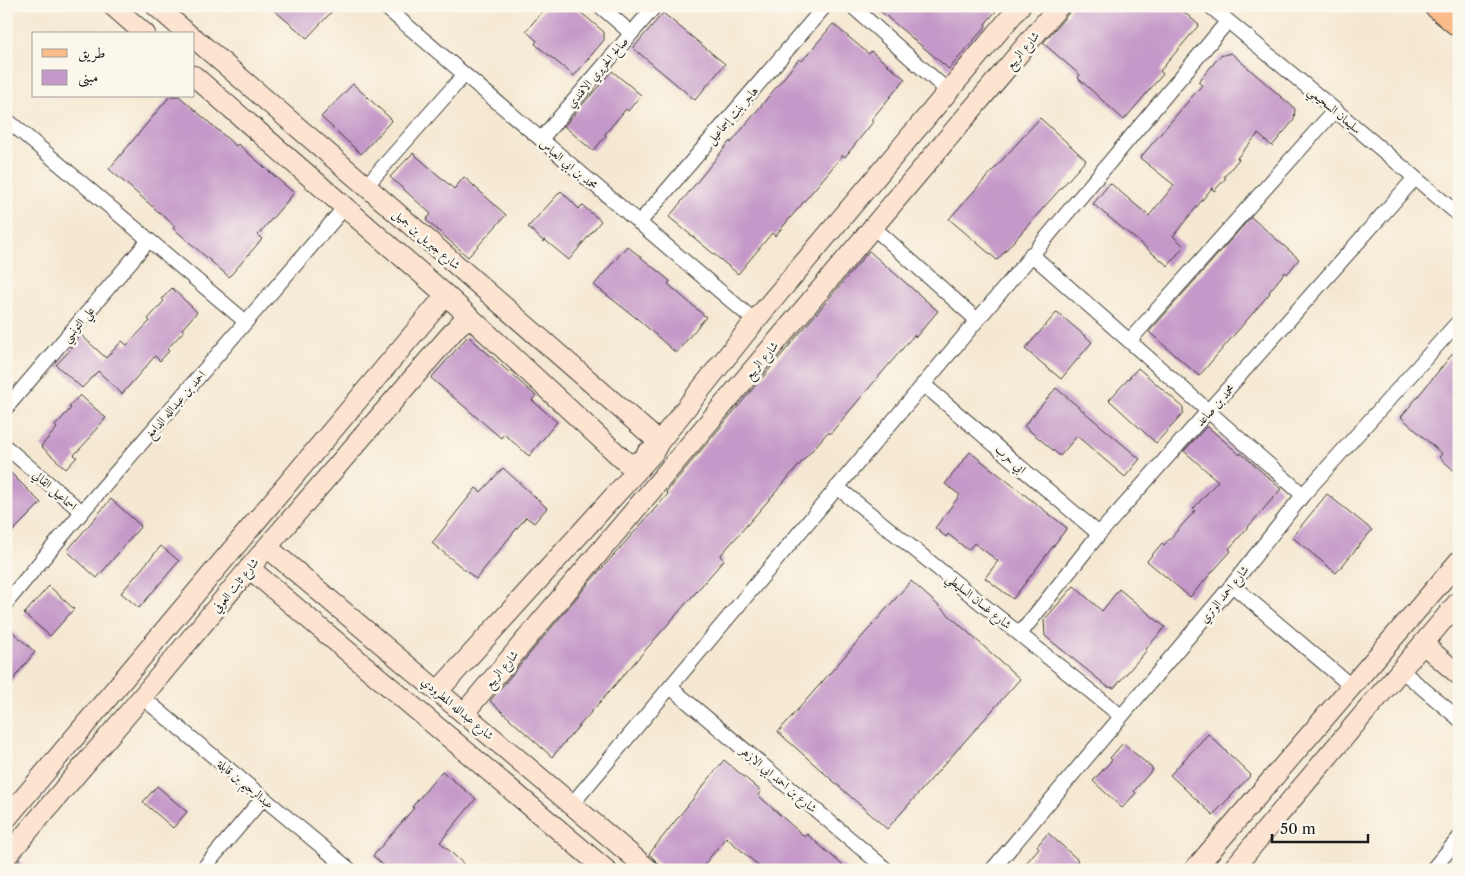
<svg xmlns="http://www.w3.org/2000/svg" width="1465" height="876" font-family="'Libre Caslon Text',Amiri,serif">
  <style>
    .building { fill: #c498c8 }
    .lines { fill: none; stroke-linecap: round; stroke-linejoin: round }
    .street-casing { stroke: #3d3b37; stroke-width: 16 }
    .secondary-casing { stroke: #3d3b37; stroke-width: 22 }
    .primary-casing { stroke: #3d3b37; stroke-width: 23 }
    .street { stroke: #fff; stroke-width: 14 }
    .secondary { stroke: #fde4d1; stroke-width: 20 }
    .primary { stroke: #fabc8b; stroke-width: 21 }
    .labels { text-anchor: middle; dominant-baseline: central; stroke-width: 5; stroke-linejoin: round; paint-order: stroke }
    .street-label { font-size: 12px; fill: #1c1c1c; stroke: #fbf7ec }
  </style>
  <rect width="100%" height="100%" fill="#fbf7ec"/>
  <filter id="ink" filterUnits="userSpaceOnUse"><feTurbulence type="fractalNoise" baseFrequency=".02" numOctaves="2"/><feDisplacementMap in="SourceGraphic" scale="10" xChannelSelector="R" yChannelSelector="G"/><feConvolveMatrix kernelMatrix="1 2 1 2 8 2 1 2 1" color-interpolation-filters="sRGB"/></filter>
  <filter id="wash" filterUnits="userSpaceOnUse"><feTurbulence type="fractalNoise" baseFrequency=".0096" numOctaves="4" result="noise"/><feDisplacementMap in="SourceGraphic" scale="20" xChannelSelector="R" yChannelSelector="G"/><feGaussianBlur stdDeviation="1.12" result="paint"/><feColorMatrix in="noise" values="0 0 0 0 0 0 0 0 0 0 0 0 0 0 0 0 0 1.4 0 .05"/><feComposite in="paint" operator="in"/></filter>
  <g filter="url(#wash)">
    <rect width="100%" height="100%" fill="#f5e8d2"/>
    <g id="blocks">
      <path class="building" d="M269,6H337L307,38Z
        M547,6H573L604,32V40L574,76L535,44L537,41L526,31Z
        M874,6H1000L985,24L986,26L949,69Z
        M1071,6H1177L1199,25L1160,71L1163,74L1124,120L1078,78L1080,75L1043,43L1068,14Z
        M663,13L725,64L695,100L633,48Z
        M833,24L869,54L871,51L905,79L871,120L873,122L845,157L843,155L775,236L772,233L738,274L669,217L730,141L731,143L799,59L802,61Z
        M1231,53L1295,109L1294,120L1272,146L1258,134L1237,158L1239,159L1224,177L1226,178L1214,191L1212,188L1173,236L1184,246L1168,266L1093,204L1110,183L1149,216L1174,185L1140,158L1202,85L1198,82L1220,56Z
        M612,71L641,95L628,111L626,109L605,134L606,136L593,151L564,126Z
        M353,84L392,120L361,154L321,117Z
        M170,96H179L236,146L238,144L294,193L258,235L262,239L229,277L173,228L175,226L109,169Z
        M1040,118L1086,160L997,260L949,219Z
        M413,153L454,189L464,177L506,215L468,257L426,220L431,214L390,177Z
        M561,191L579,209L582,205L601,221L569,260L545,240L544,242L528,227Z
        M1251,217L1299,259L1287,274L1285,272L1269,292L1270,293L1199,376L1149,332Z
        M627,246L670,281L668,284L706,317L676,353L640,321L594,285Z
        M869,251L938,311L916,337L914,335L830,434L828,432L720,556L724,560L552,757L490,701L589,583L668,494L666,492Z
        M172,288L197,312L182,329L184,331L167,349L169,351L160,361L155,356L122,394L98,371L82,388L56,365L72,348L70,347L81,335L106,358L122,341L127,345L150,321L148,319L164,301L162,299Z
        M1057,312L1092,342L1061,379L1025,349Z
        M468,336L536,396L532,400L557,422L529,456L504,434L501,438L431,378Z
        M1459,346V475L1439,457L1442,454L1401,417Z
        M1138,368L1183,407V414L1156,443L1109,400Z
        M1056,388L1140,459L1125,477L1077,436L1060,456L1024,426Z
        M80,395L106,418L90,436L91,437L74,455L77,457L66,469L41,446L57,428L55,426L71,408L69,407Z
        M1207,426L1240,455L1241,453L1281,489L1229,549L1231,551L1190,597L1147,561L1162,543L1164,545L1195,511L1193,509L1218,481L1184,451Z
        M970,452L1067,528L1013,599L985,578L998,561L974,543L968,550L948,534L946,537L935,528L960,495L945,484Z
        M6,468L41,503L6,538Z
        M503,468L547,508L534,523L526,517L476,579L432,543L476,488L481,492Z
        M1327,494L1372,530L1336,573L1292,537Z
        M111,499L141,526L97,578L67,551Z
        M161,546L179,561L139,608L121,593Z
        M911,581L1020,679L887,829L778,732Z
        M49,586L74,609L50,636L24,614Z
        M1074,586L1102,611L1119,589L1165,627L1146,649L1147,650L1114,688L1108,687L1045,636L1044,620Z
        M6,626L35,652L6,688Z
        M1208,734L1251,775L1213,815L1170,775Z
        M1123,743L1153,769L1134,791L1136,793L1122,808L1093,781L1112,760L1110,758Z
        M724,760L761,791L758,795L779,814L805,837L807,834L848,870H763L726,837L700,870H667L658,863L649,854Z
        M442,771L476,799L440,842L470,870H389L373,856L414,808L412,807Z
        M157,786L187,812L173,828L143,802Z
        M1048,833L1078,860L1069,870H1020L1039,848L1037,846Z
        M19,860L30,870H6L15,865Z"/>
    </g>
  </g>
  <g filter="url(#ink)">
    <use href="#blocks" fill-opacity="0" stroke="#3d3b37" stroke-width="1"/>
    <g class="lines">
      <defs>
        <path id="street" d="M384,6L755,321
          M600,6L631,33
          M852,6L949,92
          M1210,6L1335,110L1459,215
          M6,119L246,322
          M541,139L655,6
          M366,186L464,75
          M639,223L825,6
          M873,227L977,320
          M1031,254L1303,495
          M1130,340L1335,110
          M923,384L1099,534
          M6,408L149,240
          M6,447L82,512
          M837,487L1121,716
          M1232,585L1351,686
          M6,603L82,512L345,207
          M1020,634L1099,534L1414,179
          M1401,670L1459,719
          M670,687L887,870
          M142,697L350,870
          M572,804L1227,22
          M202,870L263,798
          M992,870L1232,585L1303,495L1459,321
          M1432,870L1459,838"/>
        <path id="secondary" d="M113,6L145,34
          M156,6L188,34
          M194,38L366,186L659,442
          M194,76L446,295L628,464C637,463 643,461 647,453
          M267,547L649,870
          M249,568L606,870
          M1423,644L1459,675
          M438,691L653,453L659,442L755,321L1020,6
          M464,713L1059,6
          M6,819L446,295
          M6,857L142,697L267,547L458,326L469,317
          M1194,870L1459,561
          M1232,870L1459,601"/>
        <path id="primary" d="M1434,6L1459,27"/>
      </defs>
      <use href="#street" class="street-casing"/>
      <use href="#secondary" class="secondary-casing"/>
      <use href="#primary" class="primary-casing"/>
      <use href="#street" class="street"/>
      <use href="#secondary" class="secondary"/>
      <use href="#primary" class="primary"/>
    </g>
  </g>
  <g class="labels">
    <g class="street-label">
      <text transform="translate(1022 50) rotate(-50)">شارع الربيع</text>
      <text transform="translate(597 72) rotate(-50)">صالح الحريري الافندي</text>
      <text transform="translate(1335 110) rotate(40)">سليمان السحيمي</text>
      <text transform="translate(732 115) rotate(-49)">هاجر بنت إسماعيل</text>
      <text transform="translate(569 164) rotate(40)">محمد بن ابي العباس</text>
      <text transform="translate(427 239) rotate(41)">شارع جبريل بن جميل</text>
      <text transform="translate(78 324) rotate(-50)">علي التونسي</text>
      <text transform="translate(761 360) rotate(-50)">شارع الربيع</text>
      <text transform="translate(175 404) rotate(-49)">احمد بن عبدالله الدامغ</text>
      <text transform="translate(1215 405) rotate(-48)">محمد بن صاعد</text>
      <text transform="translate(1011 459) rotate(41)">ابي حرب</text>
      <text transform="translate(55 490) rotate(41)">اسماعيل القالي</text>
      <text transform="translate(235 585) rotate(-51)">شارع ثابت العوفي</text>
      <text transform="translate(1224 594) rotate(-51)">شارع احمد الوتري</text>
      <text transform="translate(979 601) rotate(39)">شارع غسان السليطي</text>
      <text transform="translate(501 669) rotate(-50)">شارع الربيع</text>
      <text transform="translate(458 708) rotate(40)">شارع عبدالله المطرودي</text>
      <text transform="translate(779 779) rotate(40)">شارع بن احمد ابي الازهر</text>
      <text transform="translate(246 784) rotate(40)">عبدالرحيم بن قابلة</text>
    </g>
  </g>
  <rect width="1465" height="876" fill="none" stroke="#fbf7ec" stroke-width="25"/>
  <rect x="32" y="32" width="162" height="65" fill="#fbf7ec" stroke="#a29f99"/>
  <rect x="42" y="49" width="25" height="8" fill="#fabc8b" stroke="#a29f99"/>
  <text x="78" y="58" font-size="15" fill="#1c1c1c">طريق</text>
  <rect x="42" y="70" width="25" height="15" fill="#c498c8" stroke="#a29f99"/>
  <text x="78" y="82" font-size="15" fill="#1c1c1c">مبنى</text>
  <path d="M1272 834v8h96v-8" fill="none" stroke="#1c1c1c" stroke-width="2.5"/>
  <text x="1280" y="834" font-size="15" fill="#1c1c1c" stroke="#fbf7ec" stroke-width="4" paint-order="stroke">50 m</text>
</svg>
